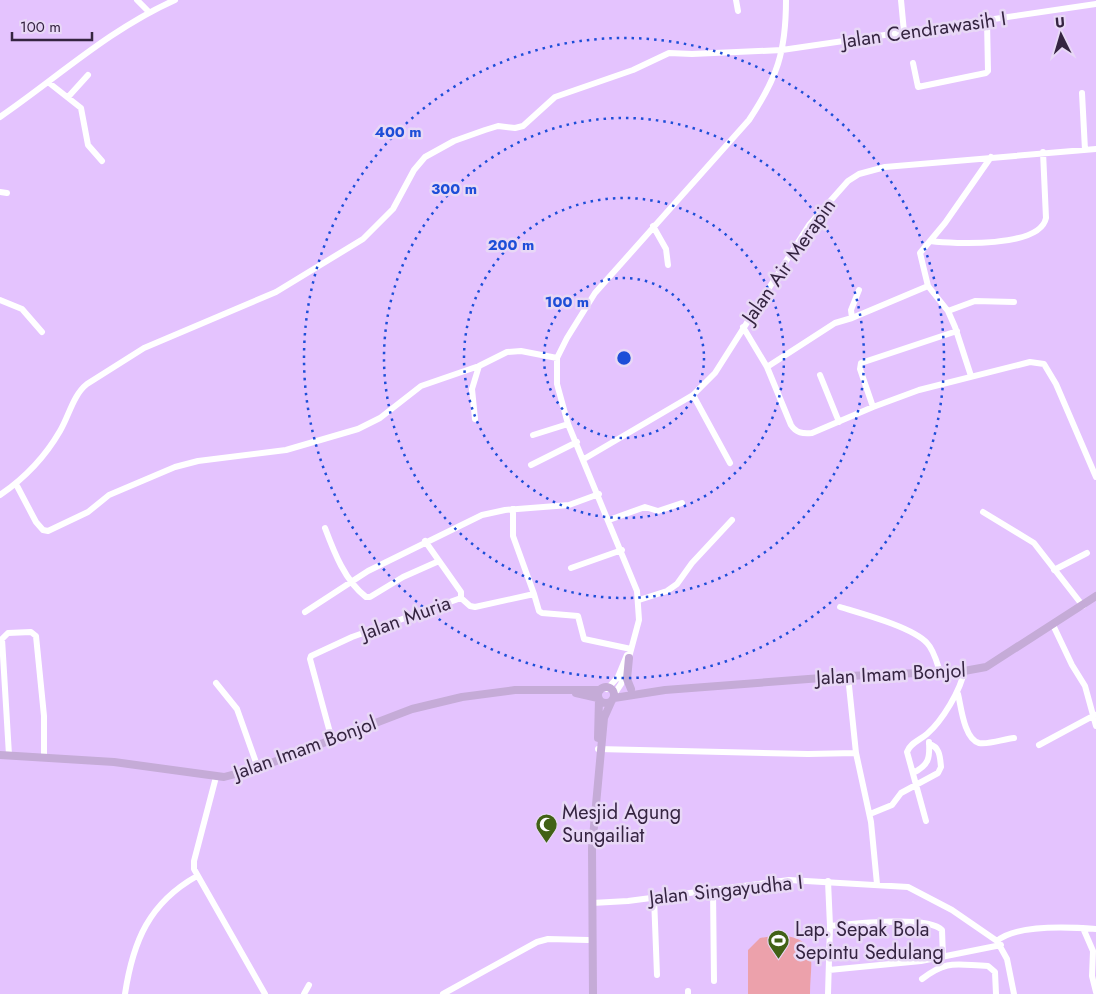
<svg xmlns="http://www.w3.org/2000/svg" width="1096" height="994" font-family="Jost,sans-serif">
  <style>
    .grass { fill: #eca1ab }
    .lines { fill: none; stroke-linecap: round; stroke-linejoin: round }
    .minor { stroke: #fff; stroke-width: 6 }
    .major { stroke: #c5abd7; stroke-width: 8 }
    .ring { fill: none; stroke: #1d4ed8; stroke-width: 2.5; stroke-dasharray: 2.5 5 }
    .labels { text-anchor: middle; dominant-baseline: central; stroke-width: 5; stroke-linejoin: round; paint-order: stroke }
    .street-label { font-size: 20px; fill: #352441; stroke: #e8d8f6 }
    .poi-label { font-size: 20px; fill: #352441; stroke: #e8d8f6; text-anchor: start }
    .centre { fill: #1d4ed8; stroke: #e8d8f6; stroke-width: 2.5 }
    .ring-label { font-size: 15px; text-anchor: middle; font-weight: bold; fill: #1d4ed8; stroke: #e8d8f6; stroke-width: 5; stroke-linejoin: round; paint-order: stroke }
  </style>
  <rect width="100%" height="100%" fill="#e4c3fe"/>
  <path class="grass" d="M779,935C821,939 810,960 810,994H748V950L760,938Z"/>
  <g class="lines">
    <path class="minor" d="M137,0L149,12
      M736,0L738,11
      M901,0L904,32
      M913,63L918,87L986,73L988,71L987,21
      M48,82L81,108L88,145L102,161
      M1082,93L1085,150
      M69,96L88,75
      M0,117C58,77 110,29 175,0
      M0,192L7,193
      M653,226L666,249L668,265
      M930,241C954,244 1040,248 1046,218L1043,152
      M0,300L22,309L42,332
      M948,311L975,301L1014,302
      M852,318L851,310L859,290
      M743,327L767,367L791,425C796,433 803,434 812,433L873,407L919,390L1030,362L1044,364L1056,384L1096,477
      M767,367L835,323L852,318L928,286
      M820,375L839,422
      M971,376L955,327L948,311L928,286L920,253L945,223L991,157
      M693,395L730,463
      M873,407L860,369L861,363L957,331
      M475,419L472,389L479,366
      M533,435L568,424
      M584,459L693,395L715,373L809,225L848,181L859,174L885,167L1096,149
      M531,465L577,442
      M16,484L36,522L43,530L48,531L88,512L109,495L175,467L198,461L286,450L358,429L380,418L421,386L479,366L507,352L521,351L557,358
      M0,495C25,478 45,457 60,431C69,416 73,395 87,384L144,348L276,292L363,239L393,209L414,170L425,157L454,141L485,130L498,126L515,128L523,126L555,97L633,70L669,53L692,54L782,50L1096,4
      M513,509V536L534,594
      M983,512L1034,543L1083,606
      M609,520L645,507L658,511L682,503
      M325,528C334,552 345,581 366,597H370L403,577L439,561
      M571,568L622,550
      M1054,570L1087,553
      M461,598L470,606L475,607L534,594L539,611L542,613L578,616L584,639L631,649
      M639,600L667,591L677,584L692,563L732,520
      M840,607C863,614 912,627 927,643C934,650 937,663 940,672
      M305,612L368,571L482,515L505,510L569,505L599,494
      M1053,625L1072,665L1085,686L1096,726
      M628,661L639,620L637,591L568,424L557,384V358L567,338L595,293L749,120C777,78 786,52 786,0
      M848,676L856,753L871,822L877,884
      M216,683L237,709L258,768
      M607,689L618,677L627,655
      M615,693L621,684L625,671
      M958,694C961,706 964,739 979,743C988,745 1004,739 1014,738
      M332,740L310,659L311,656L352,637L461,598V592L425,541
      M1039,745L1095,715
      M598,749L808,754L856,753
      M9,755L2,639L8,633L31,632L36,636L44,716V757
      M913,773C929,765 930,758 929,742
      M216,777L194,861V869L265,994
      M870,814L892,805L901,793L938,773L941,767C940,757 940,747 929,744
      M926,821L907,752C910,743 920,740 927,734C942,721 961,690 964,671
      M828,881L830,926L828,994
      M713,890L714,981
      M654,897L657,975
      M592,903L628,901L789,880L908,887L952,910L997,941L1007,959L1014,994
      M830,926C852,924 928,915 942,930L943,957
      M1083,928L1093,951L1092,976L1096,992
      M997,941C1017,924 1070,927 1096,929
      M829,970L921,961L1001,945
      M922,979C948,959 956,965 988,966L995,972L996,994
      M125,994C133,941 149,903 197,876
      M304,994L309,985
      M443,994L537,942L548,939L588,940
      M688,994V991"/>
    <path class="major" d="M629,658L627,679L631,689
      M598 695a8 8 0 1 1 16 0a8 8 0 1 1-16 0Z
      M576,693L598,698
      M614,698L665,690L848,676L964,671L986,667L1096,596
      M598,738L599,699
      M0,755L114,762L224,777L258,768L412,709L462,697L515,690H600
      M593,994L592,848L604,718L612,700"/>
  </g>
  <g class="ring">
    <circle cx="624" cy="358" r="80"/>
    <circle cx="624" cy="358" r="160"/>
    <circle cx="624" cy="358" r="240"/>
    <circle cx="624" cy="358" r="320"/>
  </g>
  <defs>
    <symbol id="mosque-pin" viewBox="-11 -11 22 30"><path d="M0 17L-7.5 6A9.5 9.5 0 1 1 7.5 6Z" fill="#416116" stroke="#e8d8f6"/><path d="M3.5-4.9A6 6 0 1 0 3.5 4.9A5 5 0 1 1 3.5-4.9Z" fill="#fff"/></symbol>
    <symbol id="stadium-pin" viewBox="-11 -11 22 30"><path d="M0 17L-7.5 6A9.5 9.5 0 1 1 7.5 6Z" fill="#416116" stroke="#e8d8f6"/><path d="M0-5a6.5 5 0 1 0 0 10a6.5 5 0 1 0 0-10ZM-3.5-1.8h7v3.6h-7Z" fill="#fff"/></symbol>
  </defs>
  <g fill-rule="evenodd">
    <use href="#mosque-pin" x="534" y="812" width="25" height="34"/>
    <use href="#stadium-pin" x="766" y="928" width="25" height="34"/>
  </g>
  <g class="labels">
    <g class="street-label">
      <text transform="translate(924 30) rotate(-8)">Jalan Cendrawasih I</text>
      <text transform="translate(789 261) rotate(-55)">Jalan Air Merapin</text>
      <text transform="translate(406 618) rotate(-20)">Jalan Muria</text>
      <text transform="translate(891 674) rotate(-3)">Jalan Imam Bonjol</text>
      <text transform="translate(305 748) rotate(-20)">Jalan Imam Bonjol</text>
      <text transform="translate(726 890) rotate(-6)">Jalan Singayudha I</text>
    </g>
    <g class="poi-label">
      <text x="562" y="812">Mesjid Agung<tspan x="562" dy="23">Sungailiat</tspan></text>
      <text x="795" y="929">Lap. Sepak Bola<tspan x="795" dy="23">Sepintu Sedulang</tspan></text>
    </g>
  </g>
  <circle cx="624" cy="358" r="8" class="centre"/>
  <g class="ring-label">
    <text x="398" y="137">400 m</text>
    <text x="454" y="194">300 m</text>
    <text x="511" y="250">200 m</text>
    <text x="567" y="307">100 m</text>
  </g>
  <g transform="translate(1061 35) rotate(355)" stroke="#e8d8f6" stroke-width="4" paint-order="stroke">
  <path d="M0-4L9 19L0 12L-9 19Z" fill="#352441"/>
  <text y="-8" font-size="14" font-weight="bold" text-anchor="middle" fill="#352441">U</text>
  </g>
  <path d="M12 32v8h80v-8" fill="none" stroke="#352441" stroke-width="2.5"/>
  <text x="20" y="32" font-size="15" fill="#352441" stroke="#e8d8f6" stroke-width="4" paint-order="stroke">100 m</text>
</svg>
